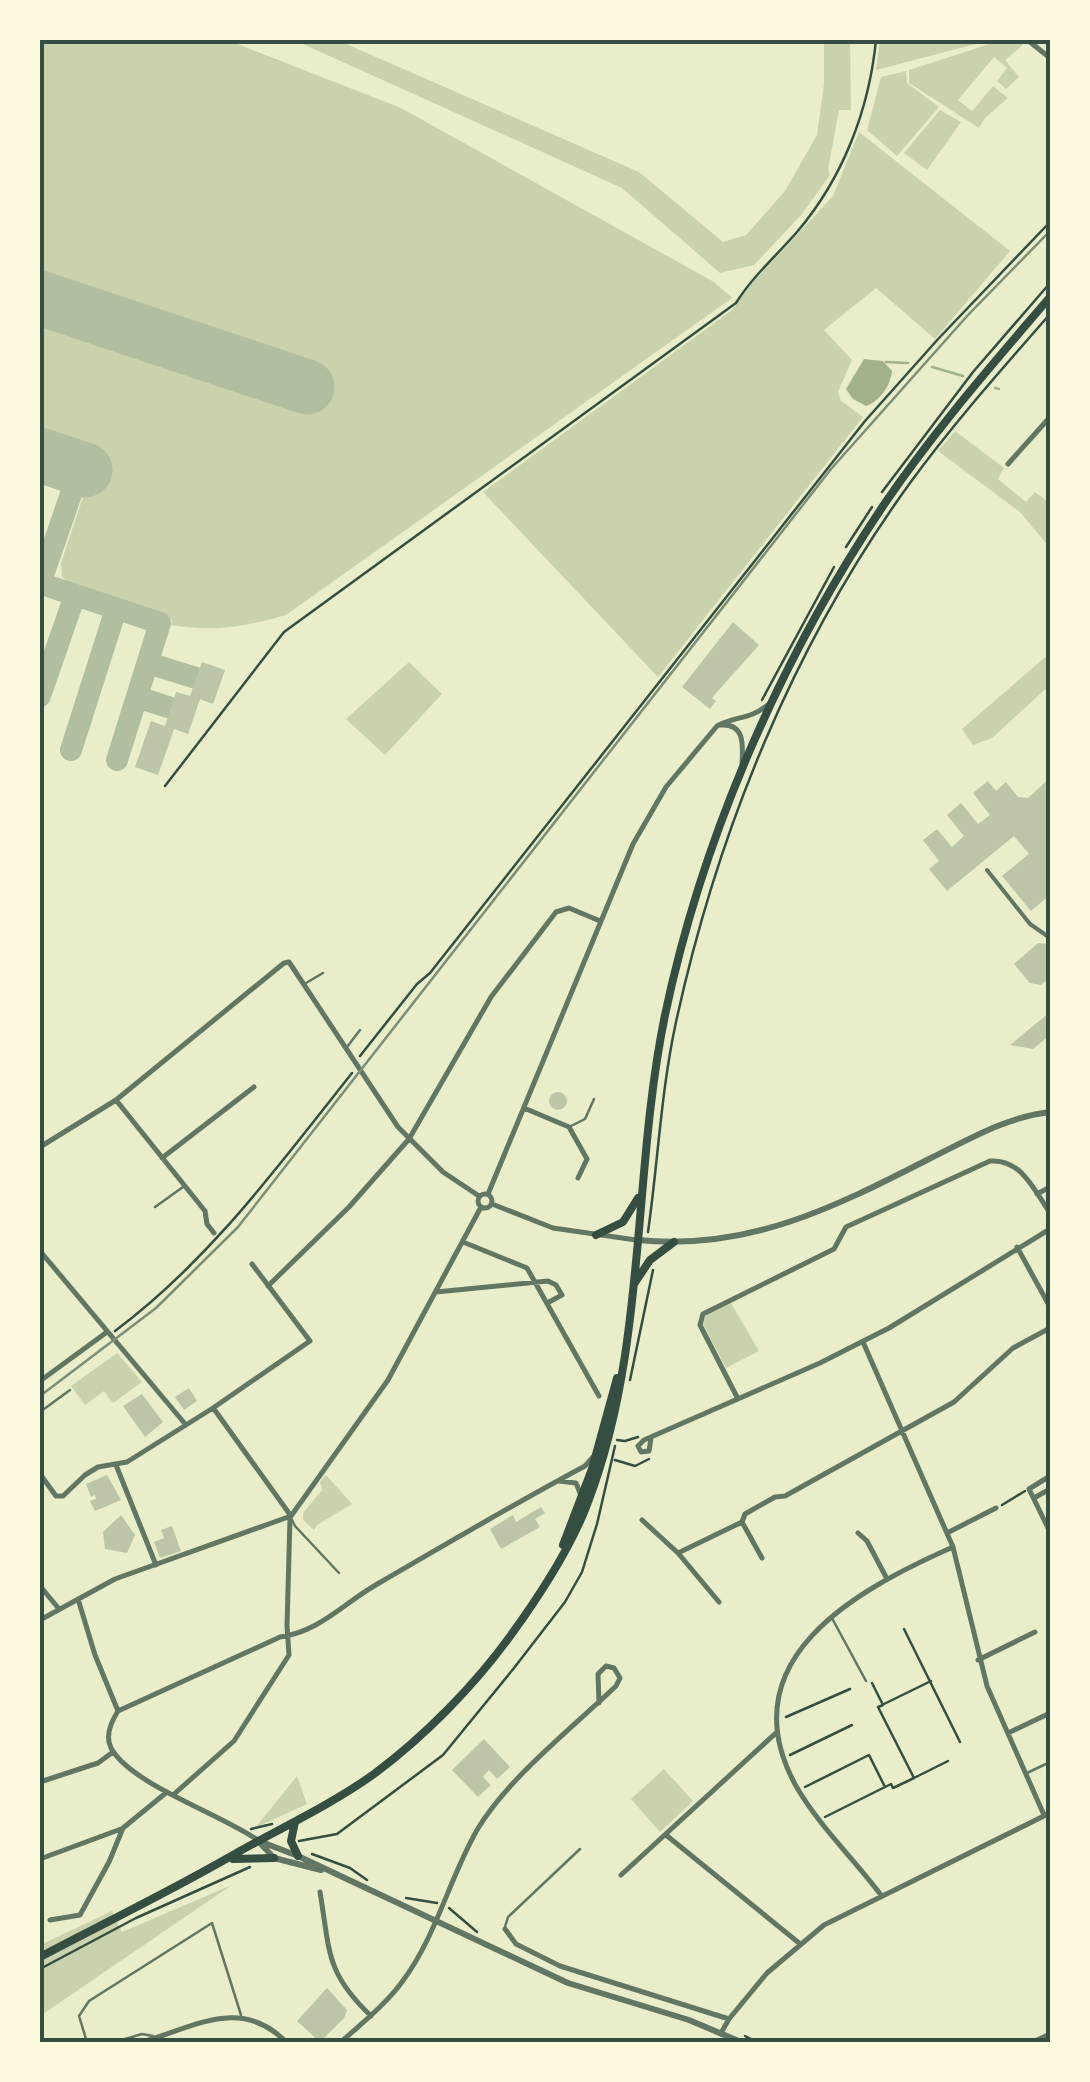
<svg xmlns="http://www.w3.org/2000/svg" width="1090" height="2082" font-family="'Zilla Slab',serif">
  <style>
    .green { fill: #cad2ad }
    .water { fill: #a3b18a }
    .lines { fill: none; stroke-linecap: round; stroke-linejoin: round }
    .stream { stroke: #a3b18a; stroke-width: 2.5 }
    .taxiway { stroke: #b2bea0; stroke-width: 22 }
    .runway { stroke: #b2bea0; stroke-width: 55 }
    .building { fill: #bcc5a7 }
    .path { stroke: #344e41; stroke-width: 2.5 }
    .service { stroke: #617663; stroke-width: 2.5 }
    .pedestrian { stroke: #617663; stroke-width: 4 }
    .minor { stroke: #617663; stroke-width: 5 }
    .tertiary { stroke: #617663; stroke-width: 6 }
    .primary { stroke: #344e41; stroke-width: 8 }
    .tram { stroke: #7c8e77; stroke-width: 2.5 }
    .neatline { fill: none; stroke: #344e41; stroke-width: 4 }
  </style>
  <rect width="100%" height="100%" fill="#e9edc9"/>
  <path class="green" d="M40,40H227L401,108L714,282L732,298L286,615C243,627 216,632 171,625L172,620L71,585L62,577L61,563L97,455L40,435Z
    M294,40H337L639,172L723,242L746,235L785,191L817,135L824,84V40H850L851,110H839L828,169L830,175L802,214L754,265L720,273L622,188Z
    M880,40H991L876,70Z
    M1002,40H1016L1023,45L1005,60L1019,77L1006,89L997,81L1007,68L994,57L958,100L972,111L993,86L1008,98L985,118L979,128L909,83V70Z
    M906,71L907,83L939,107L897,156L867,130L881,77Z
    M940,110L961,122L927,170L904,153Z
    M859,132L1010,251L935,339L876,288L824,330L852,360L838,392L841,401L863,417L658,677L483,492L732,310L754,281L833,196Z
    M955,431L1004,468L998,479L1026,502L1035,492L1050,503V548L1020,512L938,451Z
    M1050,653V685L992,738L973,745L962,729Z
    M409,662L442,694L385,755L346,719Z
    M731,1303L759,1351L726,1368L703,1324L706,1315Z
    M117,1353L142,1382L113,1403L104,1391L85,1405L71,1386Z
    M326,1475L352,1504L317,1525L314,1530L303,1520V1513L322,1490L320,1482Z
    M664,1769L693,1801L660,1832L631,1799Z
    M297,1776L307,1804L255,1828Z
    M232,1885L40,2016V1945L112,1911L122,1932Z"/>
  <path class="water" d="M864,359L883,361L892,371C891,385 879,402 866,406L853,399L846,389Z"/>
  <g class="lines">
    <path class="stream" d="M886,362L908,363
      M932,367L963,376
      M995,388L999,389"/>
    <path class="taxiway" d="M40,584L80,468
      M42,584L160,623L117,760
      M148,663L196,678
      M40,696L75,595
      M137,697L171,708
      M71,750L116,609"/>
    <path class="runway" d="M40,298L307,387
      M40,455L85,470"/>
  </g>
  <path class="building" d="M733,622L759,645L717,692L712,698L716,701L710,709L682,687Z
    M202,662L225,670L213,704L200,699L188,734L174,729L158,775L135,767L151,721L165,726L176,692L190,696Z
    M1050,778V895L1031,911L1002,876L1029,854L1014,836L947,891L929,869L939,861L923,840L937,829L952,847L964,836L947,815L961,803L978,824L990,815L973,793L988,781L996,791L1006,782L1018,797L1028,798Z
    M1038,943L1050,944V977L1041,985L1030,983L1014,964Z
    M1050,1012V1035L1033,1049L1010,1045Z
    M549 1101a9 9 0 1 1 18 0a9 9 0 1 1-18 0Z
    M189,1388L197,1401L184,1410L175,1397Z
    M142,1394L163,1422L145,1437L123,1406Z
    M107,1475L121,1500L95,1511L90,1501L96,1499L95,1495L91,1497L86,1484Z
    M541,1507L545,1513L535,1519L540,1527L501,1549L490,1529L513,1515L516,1522Z
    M121,1515L135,1535L127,1553L105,1549L103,1532Z
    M172,1526L181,1551L160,1558L154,1542L164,1538L161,1530Z
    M484,1739L510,1767L497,1779L489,1770L483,1777L491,1785L478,1797L452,1770Z
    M327,1988L347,2010L344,2018L320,2042L297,2021Z"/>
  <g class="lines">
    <path class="path" d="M882,492L973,372L1050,283
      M846,547L872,507
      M762,700L834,567
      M165,786L284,632L736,303C753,276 776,256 797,232C843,178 869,110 876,40
      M360,1056L417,984L430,973L865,421L939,338L1050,222
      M648,1232C658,1162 661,1091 676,1022C718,830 794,643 910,483C953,424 1002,369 1050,314
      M115,1331C210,1260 279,1165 352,1073
      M630,1380L653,1270
      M617,1440L625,1441L638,1437
      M615,1460L635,1466L649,1459
      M1002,1505L1025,1491
      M904,1629L960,1742
      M872,1683L883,1705L878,1707L914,1778L948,1761
      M884,1704L931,1681
      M786,1717L850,1689
      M790,1755L852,1725
      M805,1787L869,1755L885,1787
      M825,1817L891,1784L893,1788L914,1778
      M251,1829L272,1824
      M299,1841L337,1834L443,1755L514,1668L565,1602L582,1572L597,1524L615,1446
      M312,1854L350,1868L367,1880
      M406,1898L437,1903
      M449,1908L477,1932
      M40,1969L136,1918L250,1867
      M745,2036L757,2042"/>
    <path class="service" d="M306,983L323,973
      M347,1047L360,1030
      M571,1126L585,1119L594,1099
      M155,1207L183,1187
      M40,1412L70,1390
      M291,1518L295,1526L339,1573
      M833,1620L866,1681
      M1027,1773L1050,1762
      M505,1927L508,1917L580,1849
      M87,2042L79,2016L89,2001L212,1923L241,2015
      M115,2042L142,2034L153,2036"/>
    <path class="pedestrian" d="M987,870L1030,924L1050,938"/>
    <path class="minor" d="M1032,40L1030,42L1050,58
      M1008,464L1050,417
      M720,725C745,723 743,745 742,763
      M116,1100L205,1211L207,1224L214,1233
      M524,1108L569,1127L587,1159L578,1178
      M40,1147L116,1100L284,963L289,962L398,1127L443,1172L479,1196
      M162,1158L254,1087
      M478 1201a7 7 0 1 1 14 0a7 7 0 1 1-14 0Z
      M488,1194L633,844L666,787L717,726C737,715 748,721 769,704
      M1037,1194L1050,1187
      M492,1204L553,1228L636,1240
      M463,1242L527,1268L599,1396
      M1017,1247L1050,1307
      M40,1251L186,1425
      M268,1286L349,1207L409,1139L491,997L556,912L569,908L600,921
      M436,1292L548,1281L556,1285L562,1295L549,1302
      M863,1342L953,1547L987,1686L1044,1815
      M40,1381L107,1332
      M738,1399L700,1325L703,1314L834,1249L846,1227L990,1161C1022,1159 1034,1190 1050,1213
      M214,1409L291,1516
      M651,1438L649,1451L641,1452L638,1446L644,1440L820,1363L889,1328L1050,1229
      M116,1465L156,1565
      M40,1474L56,1496H63L85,1475L98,1467L127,1462L213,1408L310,1341L252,1264
      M1050,1476L1029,1489L1050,1532
      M559,1481L576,1483L580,1493
      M1034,1498L1050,1489
      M642,1520L678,1553
      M742,1522L762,1558
      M858,1533L867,1541L886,1577
      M947,1533L996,1508
      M40,1586L59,1609
      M78,1599L95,1655L118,1711
      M719,1602L678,1553L742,1522L745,1514L775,1497L785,1496L954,1402L1013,1348L1050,1328
      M40,1620L115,1579L291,1516L388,1380L481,1207
      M978,1660L1035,1632
      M118,1711L280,1637C318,1632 342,1605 374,1586C444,1545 514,1504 585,1466L593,1457
      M118,1711C111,1722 105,1736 111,1748C131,1785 224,1815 259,1841
      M1008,1733L1050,1713
      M40,1782L98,1763L113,1752
      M173,1795L234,1741L289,1655L287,1626L290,1518
      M666,1835L799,1943
      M40,1859L121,1829
      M621,1875L777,1732
      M320,1892C330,1951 325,1972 371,2016
      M881,1895C854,1859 819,1826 796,1786C727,1660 856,1590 953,1547
      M50,1920L80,1915L109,1862L123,1828L167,1792
      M505,1929L516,1944L560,1966L729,2019
      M721,2033L729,2019L767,1973L824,1925L1050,1813
      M142,2042C195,2027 241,1996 286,2042
      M341,2042C362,2023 385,2005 402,1982C436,1937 449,1879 477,1830C509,1777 571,1729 616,1686L620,1678L614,1668L606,1666L598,1674L599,1703
      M1033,2042L1050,2034"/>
    <path class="tertiary" d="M638,1240C748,1251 833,1208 929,1159C968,1140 1006,1117 1050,1112
      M259,1841L298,1856L568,1983L689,2020L741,2042
      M261,1844L274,1858L321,1870"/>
    <path class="primary" d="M596,1235L623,1222L638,1198
      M634,1284L650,1260L674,1242
      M563,1545L592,1469L617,1378
      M295,1822L291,1841L298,1856
      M233,1859L274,1858
      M40,1957C106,1922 175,1889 240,1851C285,1826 332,1804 374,1774C425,1736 474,1686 511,1635C540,1595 571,1548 588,1502C647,1348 632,1175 665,1015C703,835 781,658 883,506C933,432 992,365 1050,297"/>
    <path class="tram" d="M40,1396L156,1308L238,1227L831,469L968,315L1050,231"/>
  </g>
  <rect width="1090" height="2082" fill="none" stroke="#fefae0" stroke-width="85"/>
  <rect x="42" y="42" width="1006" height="1998" class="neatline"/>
</svg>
